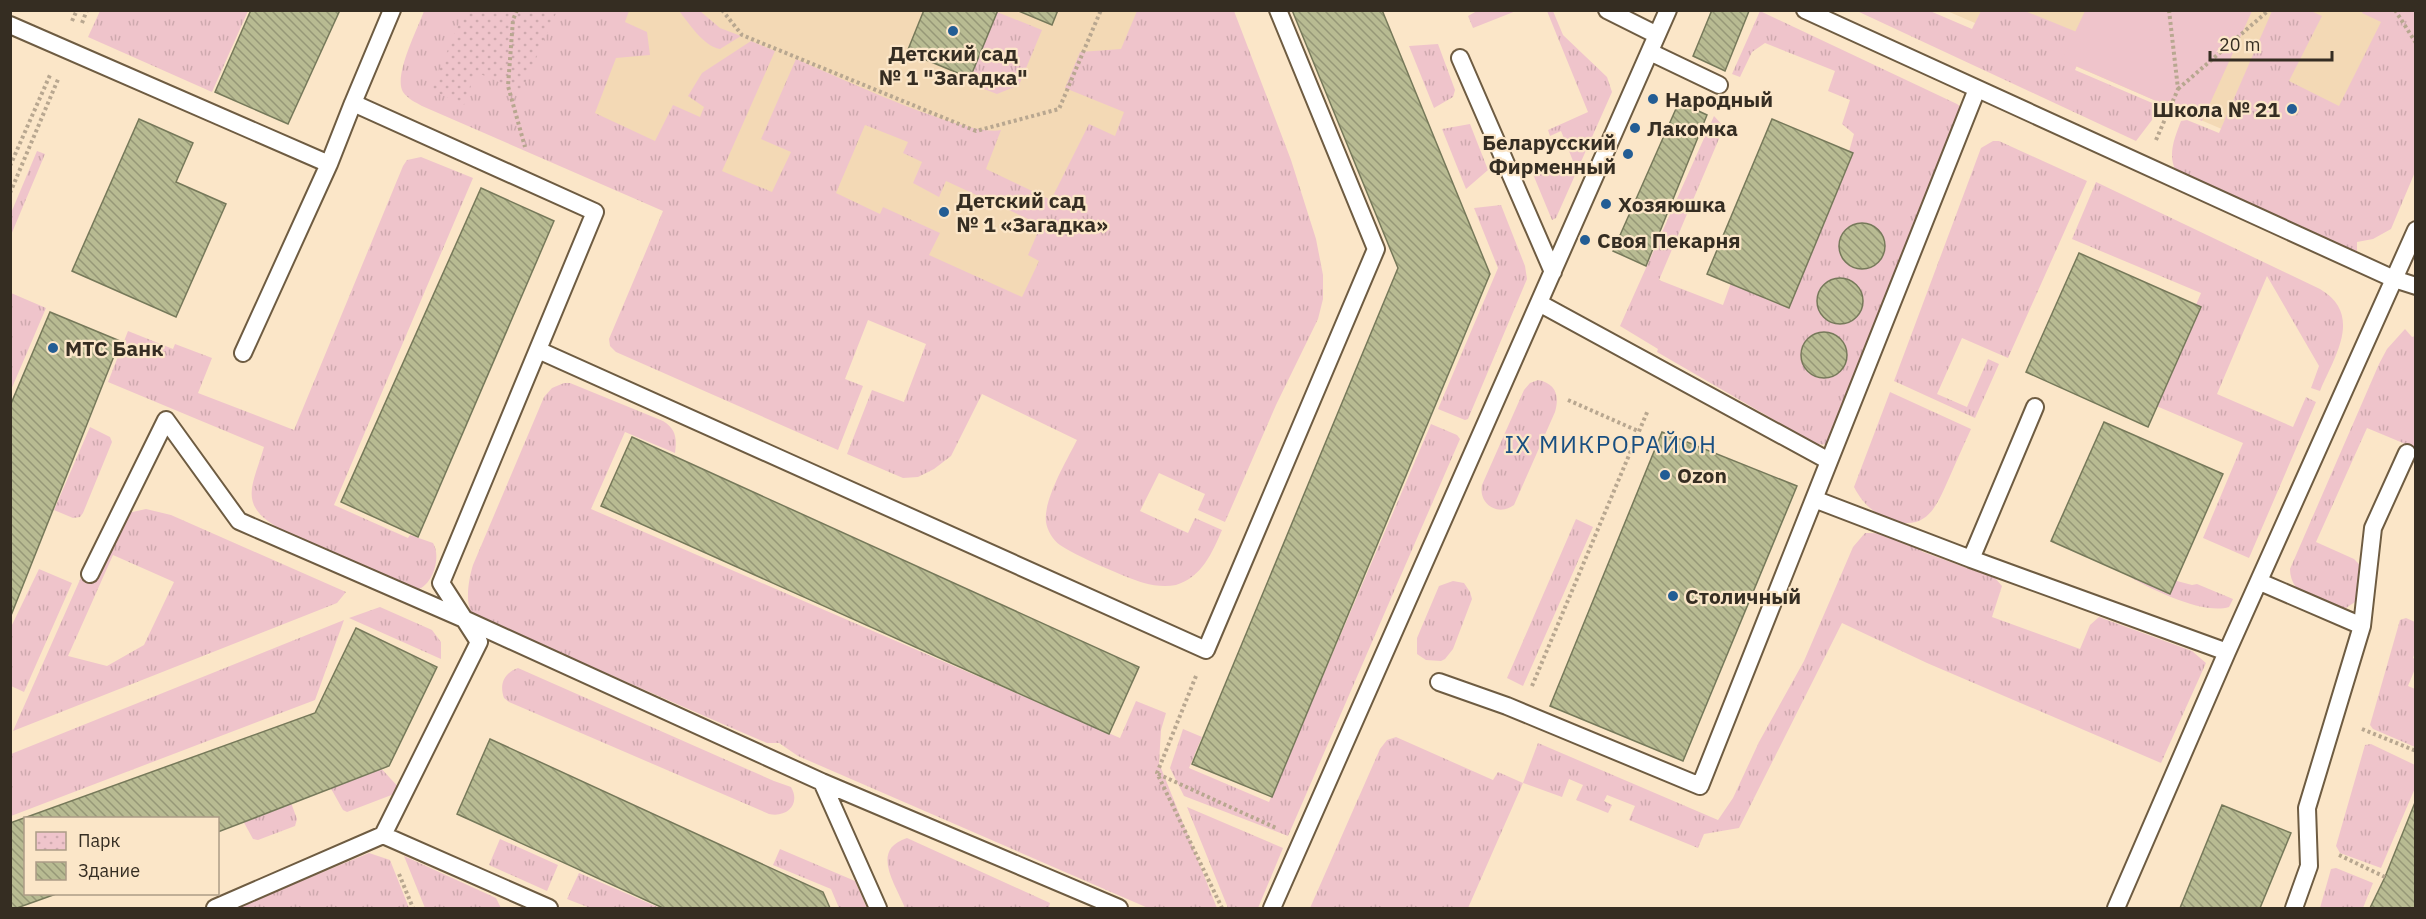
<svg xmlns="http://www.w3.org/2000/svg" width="2426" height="919" font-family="'IBM Plex Sans',sans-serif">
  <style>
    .built { fill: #f3d9b5 }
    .grass { fill: url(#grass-tufts); fill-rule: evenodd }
    .park { fill: url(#park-dots) }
    .garden { fill: #efc4cb }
    .building { fill: url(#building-back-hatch); stroke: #76795a; stroke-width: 1.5 }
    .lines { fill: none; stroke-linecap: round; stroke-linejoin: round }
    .lane-casing { stroke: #6e5c42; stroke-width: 20 }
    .path { stroke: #b8a790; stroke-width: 4; stroke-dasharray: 3 3; stroke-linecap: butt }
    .lane { stroke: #fff; stroke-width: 16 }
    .poi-dot { fill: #235d94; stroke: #fbe6c8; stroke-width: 2 }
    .labels { text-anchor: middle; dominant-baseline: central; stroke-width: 4.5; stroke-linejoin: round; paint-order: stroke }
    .poi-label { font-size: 21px; font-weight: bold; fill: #352d22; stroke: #fbe6c8; text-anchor: start }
    .quarter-label { font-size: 24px; letter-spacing: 1.5px; fill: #194f81; stroke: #fbe6c8 }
  </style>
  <defs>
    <pattern id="grass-tufts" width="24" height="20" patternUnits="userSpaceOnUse" patternTransform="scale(1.5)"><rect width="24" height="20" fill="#efc4cb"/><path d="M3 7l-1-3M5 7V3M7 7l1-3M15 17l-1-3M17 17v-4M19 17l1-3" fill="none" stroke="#cea9ae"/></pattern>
    <pattern id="park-dots" width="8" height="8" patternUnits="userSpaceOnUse" patternTransform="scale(1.5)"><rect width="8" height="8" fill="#efc4cb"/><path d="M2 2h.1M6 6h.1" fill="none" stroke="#cea9ae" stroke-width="1.8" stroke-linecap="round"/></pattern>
    <pattern id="building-back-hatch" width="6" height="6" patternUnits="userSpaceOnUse" patternTransform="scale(1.5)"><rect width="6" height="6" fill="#b8bb92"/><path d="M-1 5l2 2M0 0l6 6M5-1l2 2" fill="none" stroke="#969877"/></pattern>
  </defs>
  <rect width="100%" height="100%" fill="#fbe6c8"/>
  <path class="built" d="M572,11H1184L1049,323L534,100Z
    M1947,11H2415L2373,194Z"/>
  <path class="grass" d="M100,11V10L248,11L212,92L88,37Z
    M424,11H629L625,22L647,32L650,55L616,58L595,113L655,141L673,105L700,117L704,107L688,96L702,73L751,41L775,51L722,171L772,192L791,152L761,139L796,59C834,75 967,138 1001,130L986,169L1051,200L1089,124L1115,136L1124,112L1065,88L1080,52L1121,49L1137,11H1234L1291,160L1316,239L1323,275V299L1318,319L1276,405L1225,522L1198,510L1205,494L1159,473L1140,511L1188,533L1195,518L1222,530C1212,553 1202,577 1176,585C1166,587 1154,586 1144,583C1129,579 1072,554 1060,545C1053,540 1047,530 1046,522C1043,500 1067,460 1077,440L982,394L951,456L934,469L918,477L903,478L847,454L872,390L904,402L926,344L868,320L845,379L863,386L838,450L616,352L610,346L609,339L663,211L422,106C415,102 408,99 403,92C393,76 418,28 424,11ZM865,125L908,142L903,153L922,162L913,183L939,197L946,181L1041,225L1028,255L1039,261L1022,297L929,255L940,233L883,207L880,214L836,193Z
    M679,11H700L720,28L741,36L720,49C703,46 689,23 679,11Z
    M1477,11V10L1516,11L1473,28L1468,16Z
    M1547,11H1553L1563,35L1607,77L1612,92L1556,218L1552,220L1530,167L1540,163L1544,173L1573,161L1561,131L1550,136L1548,130L1588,112Z
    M1760,11L1957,104L1962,108L1831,445L1816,444L1657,352L1658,349L1620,326L1714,116L1724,127L1659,280L1723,305L1732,280L1848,155L1854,134L1842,124L1850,100L1828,91L1835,71L1765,43L1752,52L1740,77L1732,74Z
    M1857,11H1930L1972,29L1981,11H2025L2089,37L2075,70L2157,105L2152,120L2136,141Z
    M2272,11H2311L2322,16L2289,81L2339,106L2381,22L2362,13L2363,11H2415V172L2391,229L2373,239L2357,242V251L2348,250L2176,171C2167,155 2175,137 2181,121L2187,120L2219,133Z
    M997,12L1042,30L1019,85L997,94L968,83Z
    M1438,44L1455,90L1453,97L1434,108L1409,46Z
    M1470,124L1488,170L1466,189L1442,129Z
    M1993,141H1999L2087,181L2008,358L1962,338L1937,394L1967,407L1988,359L1999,364L1975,418L1894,381L1981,148Z
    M37,151L45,154L11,235V213Z
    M421,157L473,178L334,505L408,538L410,535L433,543C442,557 432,588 415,590L282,530C236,505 253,486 264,447L108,382L128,331L173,349L175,344L212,358L198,393L294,430L403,166L407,160Z
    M2096,182L2320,289C2364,315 2334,357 2320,391L2311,388L2319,366L2267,276L2217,394L2293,427L2306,397L2316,402L2249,558L2203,538L2243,443L2154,405L2201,293L2072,239Z
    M1501,205L1525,266L1527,279L1468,419L1465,420L1438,409L1498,268L1474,208Z
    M11,293L46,308L11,390Z
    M2405,329L2412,337L2415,336V448L2367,428L2316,542L2354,559L2361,566L2355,602L2346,608C2323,608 2290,596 2290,569L2379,364L2387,349Z
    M1538,380C1555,383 1560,395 1555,412L1514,505C1498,517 1478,504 1482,485L1524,390L1530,383Z
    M564,383H570L663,421C676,429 677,438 675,453L625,432L591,509L1120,738L1136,701L1166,713L1161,730L1159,763L1217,908H1148L798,756L779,743H767L725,725L473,615C464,603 469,578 473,565L544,397L552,388Z
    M1890,392L1971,429C1964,444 1957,460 1950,476C1938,502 1929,533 1891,520C1873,513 1863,504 1854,487Z
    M1431,424L1457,435L1460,439L1288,836L1184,796L1170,768L1183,729L1202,737L1189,768L1269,802Z
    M90,427L110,437L112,442L83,513L80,517L73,518L54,510Z
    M146,509L171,515L346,592L337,603L13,731L86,566L128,513ZM113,555L174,582L144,645L107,666L68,656Z
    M1576,519L1593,527L1523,686L1507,678Z
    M1865,533C1886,532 1908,540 1923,552L1995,578L2002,586L1992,617L2080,649L2090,625L2099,617L2192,651L2206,663L2161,763L1927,663L1842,623L1739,828L1704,834L1698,848L1629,820L1635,806L1607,795L1604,801L1612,805L1608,813L1576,800L1583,785L1569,779L1562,797L1523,783L1468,908H1310L1380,749L1387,740L1396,737L1493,780L1498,772L1523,783L1538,743L1718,820L1733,798L1759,742L1804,661L1853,547Z
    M2138,563L2175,576L2177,581L2192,585L2197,584L2233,599L2229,607C2205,615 2154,591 2132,578Z
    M39,569L72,583L24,692L11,686V627Z
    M1453,581L1464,583L1470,592L1472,599L1453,649L1445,659L1441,661L1426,660L1417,654V638L1439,586Z
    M380,607L432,630L441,642V659L349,618Z
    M2406,618L2415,622V652L2413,658L2415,659V669L2408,686L2415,689V747L2373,729L2370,725L2400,620Z
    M344,620L315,700L11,816V754Z
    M518,668L774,781L791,787C801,804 787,818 769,814L509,702L504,698C499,684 504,673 518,668Z
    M2371,744L2415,765V788L2381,868L2340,853L2336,846L2365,745Z
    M378,765L402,791L347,812L343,810L329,785Z
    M290,800L297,819L295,826L258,840L253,839L242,819Z
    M1187,807L1283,848L1258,908H1228Z
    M907,838L1050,903L1049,907L1052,908H905C895,883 870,850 907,838Z
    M500,839L558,865L547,891L489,865Z
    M780,849L855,881L867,908H839L831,889L773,865Z
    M369,853L390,860L409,908H235Z
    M404,856L496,898L501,908H425Z
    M2336,868L2373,883L2363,908H2320L2331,869Z
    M579,873L660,908H590L567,899Z"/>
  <path class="park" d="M464,11H557L521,92L476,72L464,105L431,90Z"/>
  <path class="garden" d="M2085,11V10L2252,11L2202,121L2062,60Z"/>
  <path class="building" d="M251,10H340L288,124L215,92Z
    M924,10H998L970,78L907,52Z
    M1016,10H1058L1052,25Z
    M1292,10H1382L1490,274L1272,797L1192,764L1398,268Z
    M1712,10L1749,11L1725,71L1693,56Z
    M1679,102L1707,115L1646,266L1613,251Z
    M139,119L193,143L176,182L226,204L176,317L72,271Z
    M1772,119L1853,153L1789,308L1707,274Z
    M481,188L554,221L418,537L341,502Z
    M1839 246a23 23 0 1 1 46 0a23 23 0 1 1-46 0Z
    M2079,253L2201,307L2148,427L2026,372Z
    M1817 301a23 23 0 1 1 46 0a23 23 0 1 1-46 0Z
    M50,312L120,341L10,618V406Z
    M1801 355a23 23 0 1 1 46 0a23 23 0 1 1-46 0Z
    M2104,422L2223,474L2170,594L2051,541Z
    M1662,432L1797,486L1683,761L1550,706Z
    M632,437L1139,667L1109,734L601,506Z
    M356,628L437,667L389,766L218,832V818H26V894H56L17,908H10V823L315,713Z
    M490,739L823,892L830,908H663L457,814Z
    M2416,800V908H2370L2385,877Z
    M2222,805L2291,833L2260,908H2180Z"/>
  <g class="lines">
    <defs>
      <path id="lane" d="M1607,10L1657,35
        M1805,10L2394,279L2416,286
        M10,25L329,164L353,103
        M1650,52L1719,85
        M1460,58L1553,272
        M1539,303L1829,461
        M538,350L1206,650L1376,249L1278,10
        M243,353L329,164
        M2035,407L1971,559L2227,652
        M1814,499L1971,559
        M90,574L166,420L239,521L464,619L822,782L1119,908
        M2260,582L2362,626
        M1439,682L1507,706L1700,786L1977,89
        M822,782L878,908
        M383,835L549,908
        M215,908L383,835L479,642L441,583L595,212L353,103L392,10
        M1272,908L1668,10
        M2116,908L2227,652L2416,230
        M2294,908L2309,866L2307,808L2362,626L2373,528L2407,453"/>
    </defs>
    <use href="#lane" class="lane-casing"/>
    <path class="path" d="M517,10L513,20L508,86L525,147
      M722,10L742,35L976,131L1059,109L1101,10
      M2395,10L2416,43
      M72,21L77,10
      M82,23L87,10
      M2178,89L2269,10
      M2156,140L2178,89L2169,10
      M10,166L50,75
      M10,193L59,77
      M1568,400L1638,431
      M1196,676L1157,773L1222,908
      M1532,686L1648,410
      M2362,729L2416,751
      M1158,774L1276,828
      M2339,855L2385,877
      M399,874L413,908"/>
    <use href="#lane" class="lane"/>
  </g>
  <g class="poi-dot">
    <circle cx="953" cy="31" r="6"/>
    <circle cx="1653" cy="99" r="6"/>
    <circle cx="2292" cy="109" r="6"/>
    <circle cx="1635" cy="128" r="6"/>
    <circle cx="1628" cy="154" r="6"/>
    <circle cx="1606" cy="204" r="6"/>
    <circle cx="944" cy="212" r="6"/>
    <circle cx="1585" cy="240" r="6"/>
    <circle cx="53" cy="348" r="6"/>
    <circle cx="1665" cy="475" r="6"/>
    <circle cx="1673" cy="596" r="6"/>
  </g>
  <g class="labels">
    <g class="poi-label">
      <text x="953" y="53" text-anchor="middle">Детский сад<tspan x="953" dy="24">№ 1 "Загадка"</tspan></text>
      <text x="1665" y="99">Народный</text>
      <text x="2280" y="109" text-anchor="end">Школа № 21</text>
      <text x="1647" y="128">Лакомка</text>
      <text x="1616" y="142" text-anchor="end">Беларусский<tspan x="1616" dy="24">Фирменный</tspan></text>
      <text x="956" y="200">Детский сад<tspan x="956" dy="24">№ 1 «Загадка»</tspan></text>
      <text x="1618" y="204">Хозяюшка</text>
      <text x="1597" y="240">Своя Пекарня</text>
      <text x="65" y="348">МТС Банк</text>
      <text x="1677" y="475">Ozon</text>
      <text x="1685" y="596">Столичный</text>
    </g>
    <g class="quarter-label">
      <text x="1611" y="444">IX МИКРОРАЙОН</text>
    </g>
  </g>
  <rect width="2426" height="919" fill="none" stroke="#352d22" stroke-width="24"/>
  <rect x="24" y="817" width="195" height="78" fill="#fbe6c8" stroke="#ac9c86" stroke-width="1.5"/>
  <rect x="36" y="832" width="30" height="18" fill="url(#park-dots)" stroke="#ac9c86" stroke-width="1.5"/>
  <text x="78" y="847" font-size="18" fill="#352d22">Парк</text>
  <rect x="36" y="862" width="30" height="18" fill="url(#building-back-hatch)" stroke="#ac9c86" stroke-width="1.5"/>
  <text x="78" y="877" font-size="18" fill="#352d22">Здание</text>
  <path d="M2210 51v9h122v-9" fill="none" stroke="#352d22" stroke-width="3"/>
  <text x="2219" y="51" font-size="18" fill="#352d22" stroke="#fbe6c8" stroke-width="4.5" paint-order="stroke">20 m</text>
</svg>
